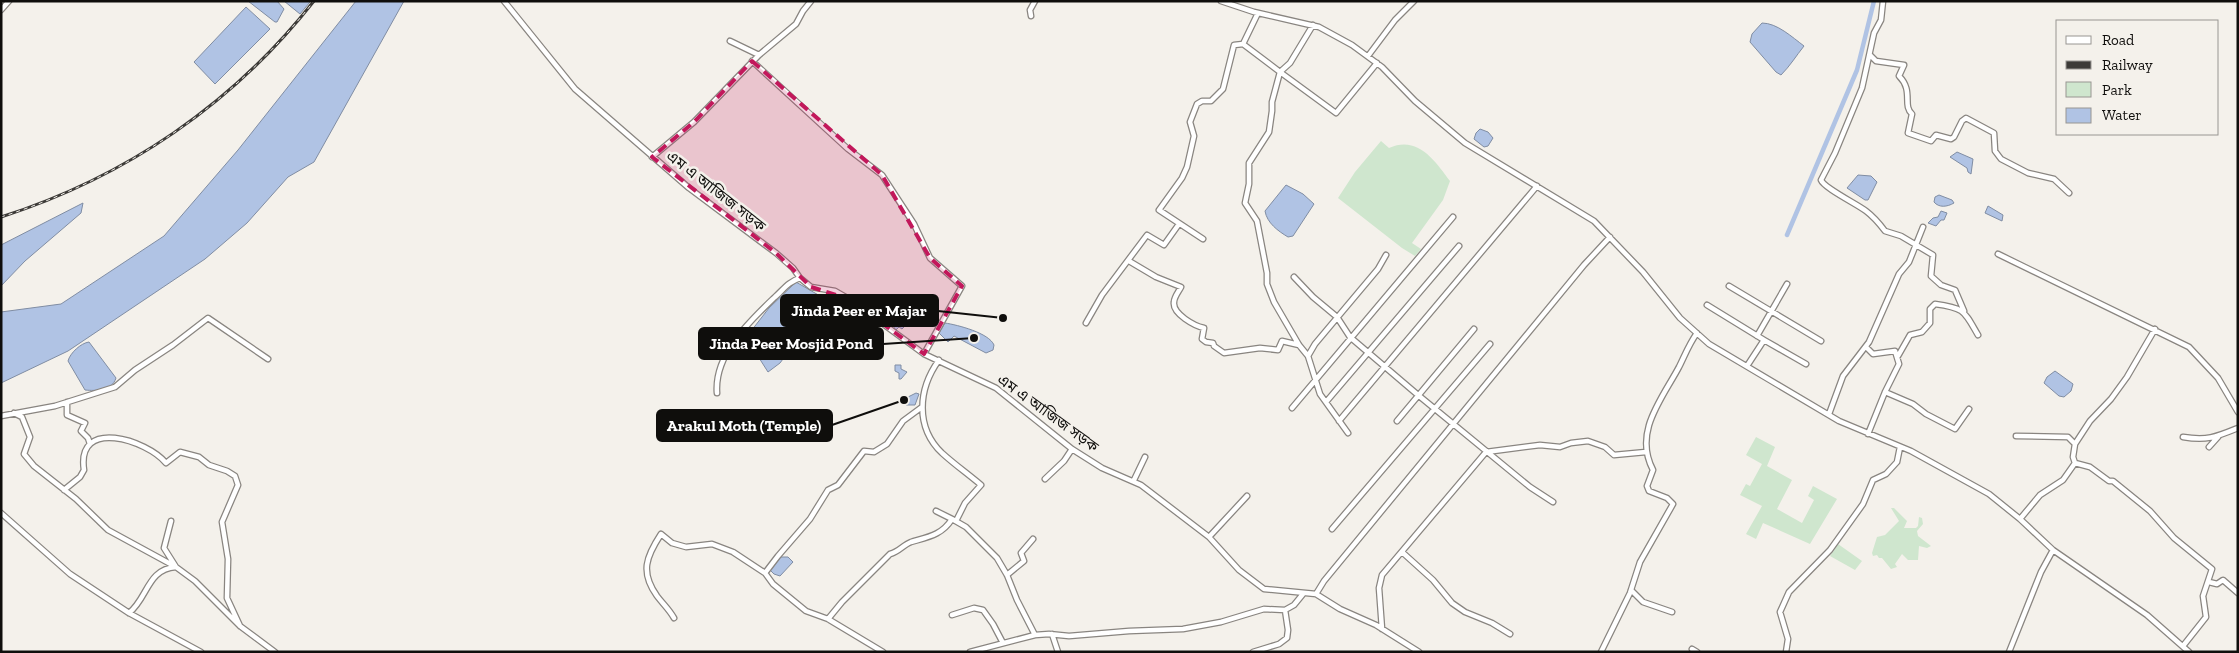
<svg xmlns="http://www.w3.org/2000/svg" width="2239" height="653" font-family="'Zilla Slab','Noto Sans Bengali',serif">
  <style>
    .green { fill: #cfe6ce }
    .water { fill: #b0c3e4; stroke: #808da3 }
    .lines { fill: none; stroke-linecap: round; stroke-linejoin: round }
    .canal { stroke: #b0c3e4; stroke-width: 4.5 }
    .minor-casing { stroke: #898580; stroke-width: 7 }
    .minor { stroke: #fff; stroke-width: 4.5 }
    .rail-casing { stroke: #3d3b38; stroke-width: 3 }
    .rail { stroke: #f4f1eb; stroke-width: 1; stroke-dasharray: 4; stroke-linecap: butt }
    .marked { fill: #c2185b; fill-opacity: 0.2; stroke: #c2185b; stroke-width: 4; stroke-dasharray: 10 6; stroke-linejoin: round }
    .labels { text-anchor: middle; dominant-baseline: central; stroke-width: 5; stroke-linejoin: round; paint-order: stroke }
    .street-label { font-size: 15px; fill: #0f0e0c; stroke: #f4f1eb }
    .leader { fill: none; stroke: #0f0e0c; stroke-width: 2 }
    .callout-dot { fill: #0f0e0c; stroke: #f4f1eb; stroke-width: 2 }
    .callout { fill: #0f0e0c; stroke: #0f0e0c; stroke-width: 2 }
    .callout-label { font-size: 16px; text-anchor: middle; font-weight: bold; fill: #fff }
  </style>
  <rect width="100%" height="100%" fill="#f4f1eb"/>
  <path class="green" d="M1381,141L1389,148C1418,135 1435,161 1450,181L1443,200L1412,243L1421,249L1415,256L1402,248L1338,198L1355,172Z
    M1756,437L1775,447L1767,466L1792,480L1777,509L1802,523L1814,500L1808,496L1813,486L1837,499L1810,544L1763,523L1756,539L1746,534L1762,506L1740,495L1746,484L1750,486L1762,464L1746,455Z
    M1891,508H1894L1907,521L1904,528H1916L1918,526L1919,517L1922,518L1923,524L1917,531L1918,536L1931,546L1927,548L1919,546L1918,560H1908L1902,554L1895,564L1897,567L1891,569L1882,558H1879L1877,555L1873,556L1872,553L1877,537L1885,535L1899,521Z
    M1838,544L1862,561L1855,570L1830,556Z"/>
  <path class="water" d="M248,1H277L284,9L277,22H275Z
    M284,1H310V2L300,14Z
    M356,1H404L314,162L288,177L247,223L205,259L68,351L1,383V312L61,304L164,236L238,150Z
    M246,7L270,29L215,84L194,62Z
    M1762,23C1777,23 1792,37 1804,46C1796,56 1790,66 1781,75L1776,72L1750,42L1752,34Z
    M1480,129L1488,132L1493,138L1488,146L1484,147L1474,139L1476,133Z
    M1957,152L1973,159L1971,174L1968,172L1967,168L1950,157Z
    M1858,175L1871,176L1877,182L1868,200H1865L1847,188Z
    M1286,185L1303,194L1314,204L1293,236L1288,237C1278,231 1267,223 1265,211Z
    M1939,195L1952,200L1954,203C1947,207 1939,208 1934,202L1935,197Z
    M83,203L81,213L25,261L1,286V245Z
    M1988,206L2003,215L2002,221L1985,213Z
    M1941,211L1947,213L1944,220H1941L1936,226L1928,223L1933,218L1938,217Z
    M796,282L846,311L838,328L821,317L819,319L800,336L780,363L768,372L747,339L748,335L769,308Z
    M899,301L906,310L937,318L939,324L936,327L907,319L902,323L904,327L902,329L899,327L896,330L894,328L895,324L884,315L886,302Z
    M945,323C958,325 989,333 994,345L993,350L986,353L954,336L948,342L939,333Z
    M89,342L116,378C112,391 96,391 85,390L68,361C70,353 81,343 89,342Z
    M895,365H901V369L907,372L901,379H899V373L895,371Z
    M2055,371L2073,384L2071,391L2064,397L2059,396L2044,383L2047,377Z
    M916,393L919,394L915,405H906L905,402L908,397Z
    M779,557H788L793,562L780,576L774,574L770,570Z"/>
  <g class="lines">
    <path class="canal" d="M1787,235L1857,70L1874,1"/>
    <defs>
      <path id="minor" d="M504,1L575,89L689,188L776,253L793,268L800,278L811,287L835,291L849,299L924,354L996,388L1072,449L1102,468L1141,485L1209,537L1239,570L1264,589L1316,594L1340,609L1376,625L1419,652
        M1221,1L1254,12L1319,27L1352,45L1382,67L1415,101L1465,143L1594,221L1643,272L1680,318L1709,344L1839,421L1911,451L1989,494L2020,519L2053,550L2147,615L2189,652
        M1883,1L1881,20L1874,33L1862,88L1835,153L1821,180C1824,188 1857,204 1866,211C1874,217 1879,223 1885,231L1901,236L1933,255L1931,276L1941,285L1955,290L1964,311
        M1,10L9,1
        M1031,16L1030,10L1035,1
        M730,41L759,55
        M1243,44L1280,72L1290,63L1313,25
        M1870,55L1876,61L1904,65L1899,76C1914,91 1902,105 1912,114L1908,133L1931,141L1936,135L1951,139L1954,137L1962,121L1966,118L1994,133L1995,151L2001,159L2028,173L2054,179L2069,193
        M1368,56L1395,20L1414,1
        M752,61L848,149L882,175L914,224L930,258L962,286L924,354
        M652,157L694,122L759,55L796,24L803,11L811,1
        M1203,239L1159,210L1182,178L1187,167L1194,136L1190,122L1197,104L1202,101H1211L1223,89L1234,45L1243,44L1258,13
        M1998,254L2189,347L2218,378L2238,412
        M1129,261L1156,277L1181,287C1179,291 1174,297 1174,302C1172,314 1195,326 1204,328L1202,339L1206,342L1213,343L1214,346L1224,353L1260,348L1278,350L1282,341L1299,345
        M1294,277L1313,297L1337,317L1350,337L1418,395L1530,487L1553,502
        M1729,286L1821,341
        M1707,305L1764,340L1747,366
        M1086,323L1102,295L1147,235L1164,245L1179,224
        M1757,336L1787,284
        M1764,340L1806,364
        M1866,347L1873,354L1895,351L1899,364L1885,392L1868,434
        M1308,356L1315,344L1378,269L1386,255
        M1898,356L1910,335L1922,332L1930,323V309L1935,304C1965,308 1964,311 1978,335
        M939,360C918,389 915,427 942,453C954,464 968,474 981,485L965,503L956,521
        M1885,392L1913,404L1926,414L1955,429L1969,409
        M717,393C714,354 750,321 775,297C784,289 788,282 800,278
        M67,402V415L85,423L81,431L88,438L90,444
        M1326,402L1459,246
        M1292,408L1453,217
        M14,413L22,417L30,437L24,454L34,466L76,499L108,530L176,567L195,581L240,626L275,652
        M1829,414L1843,376L1869,342L1899,274L1909,262L1923,227
        M1,416L55,406L115,387L135,370L173,345L208,318L268,359
        M1339,421L1537,186
        M1397,421L1474,329
        M1348,433L1320,394L1308,356L1299,345L1274,302L1267,284V273L1257,221L1245,203L1249,184V163L1269,132L1272,111V102L1280,72L1336,113L1377,63
        M2016,436L2068,437L2075,444L2073,457L2075,463
        M2183,437C2207,441 2216,437 2238,428
        M2075,444L2090,421L2111,399L2127,377L2155,329
        M2209,447L2218,437
        M1045,479L1064,461L1072,449
        M1134,480L1145,457
        M64,490L80,477L84,470C76,417 147,440 166,463L180,452L199,457L209,465L227,471L235,476L238,485L222,522L228,559L227,598L240,626
        M936,511L952,519
        M1,513L70,574L129,613L201,652
        M2020,519L2040,495L2063,480L2075,463L2090,467L2109,481H2113L2150,511L2174,538L2212,569L2203,596L2206,617L2183,646
        M1332,529L1490,344
        M1209,537L1247,496
        M1402,552L1433,580L1452,603L1465,612L1492,623L1510,634
        M765,573L778,556L810,519L828,490L838,485L864,451L874,452L887,444L903,421L922,407
        M1007,575L1024,561L1021,553L1033,539
        M2209,582L2217,584L2223,580L2238,593
        M1631,590L1643,602L1672,612
        M1316,594L1324,581L1584,265L1610,237
        M129,613C148,598 147,569 176,567L164,548L171,521
        M952,615L974,608L983,610L993,624L1003,643
        M674,618C669,609 663,604 657,596C640,572 646,557 661,534L672,543L686,547L712,544L733,552L765,573L773,584L806,611L828,619L883,652
        M828,619L842,602L890,554C899,552 903,545 911,542C928,537 942,535 952,519L966,527L997,558L1007,575L1017,600L1035,635
        M1382,629L1379,588L1382,575L1486,452L1540,445L1560,447L1571,443L1588,441L1605,447L1614,455L1646,452
        M1052,634L1058,652
        M1692,649L1697,652
        M970,652L1035,635L1049,634L1069,636L1129,631L1183,629L1221,622L1264,609L1285,610L1294,605L1303,594
        M1253,652L1279,644L1287,638L1288,630L1285,610
        M1601,652L1630,593L1640,562L1673,504L1667,498L1649,491L1647,486L1653,470C1633,432 1662,399 1679,367C1685,355 1689,344 1697,333
        M1786,652L1788,639L1780,612L1789,592L1830,550L1863,504L1873,480L1886,474L1897,462L1900,447
        M2009,652L2041,572L2053,550"/>
    </defs>
    <use href="#minor" class="minor-casing"/>
    <use href="#minor" class="minor"/>
    <defs>
      <path id="rail" d="M1,217C126,177 233,104 314,1"/>
    </defs>
    <use href="#rail" class="rail-casing"/>
    <use href="#rail" class="rail"/>
  </g>
  <path class="marked" d="M752,61L882,175L930,258L962,286L924,354L849,299L811,287L776,253L652,157L694,122Z"/>
  <g class="labels">
    <g class="street-label">
      <text transform="translate(716 191) rotate(38)">এম এ আজিজ সড়ক</text>
      <text transform="translate(1048 413) rotate(36)">এম এ আজিজ সড়ক</text>
    </g>
  </g>
  <path class="leader" d="M1003 318L938 311M974 338L883 344M904 400L832 425"/>
  <g class="callout-dot">
    <circle cx="1003" cy="318" r="5"/>
    <circle cx="974" cy="338" r="5"/>
    <circle cx="904" cy="400" r="5"/>
  </g>
  <g class="callout">
    <rect x="781" y="295" width="157" height="31" rx="5"/>
    <rect x="699" y="328" width="184" height="31" rx="5"/>
    <rect x="657" y="410" width="175" height="31" rx="5"/>
  </g>
  <g class="callout-label">
    <text x="859" y="316">Jinda Peer er Majar</text>
    <text x="791" y="349">Jinda Peer Mosjid Pond</text>
    <text x="744" y="431">Arakul Moth (Temple)</text>
  </g>
  <rect width="2239" height="653" fill="none" stroke="#0f0e0c" stroke-width="5"/>
  <rect x="2056" y="20" width="162" height="115" fill="#f4f1eb" stroke="#989692"/>
  <rect x="2066" y="36" width="25" height="8" fill="#ffffff" stroke="#989692"/>
  <text x="2102" y="45" font-size="15" fill="#0f0e0c">Road</text>
  <rect x="2066" y="61" width="25" height="8" fill="#3d3b38" stroke="#989692"/>
  <text x="2102" y="70" font-size="15" fill="#0f0e0c">Railway</text>
  <rect x="2066" y="82" width="25" height="15" fill="#cfe6ce" stroke="#989692"/>
  <text x="2102" y="95" font-size="15" fill="#0f0e0c">Park</text>
  <rect x="2066" y="108" width="25" height="15" fill="#b0c3e4" stroke="#989692"/>
  <text x="2102" y="120" font-size="15" fill="#0f0e0c">Water</text>
</svg>
